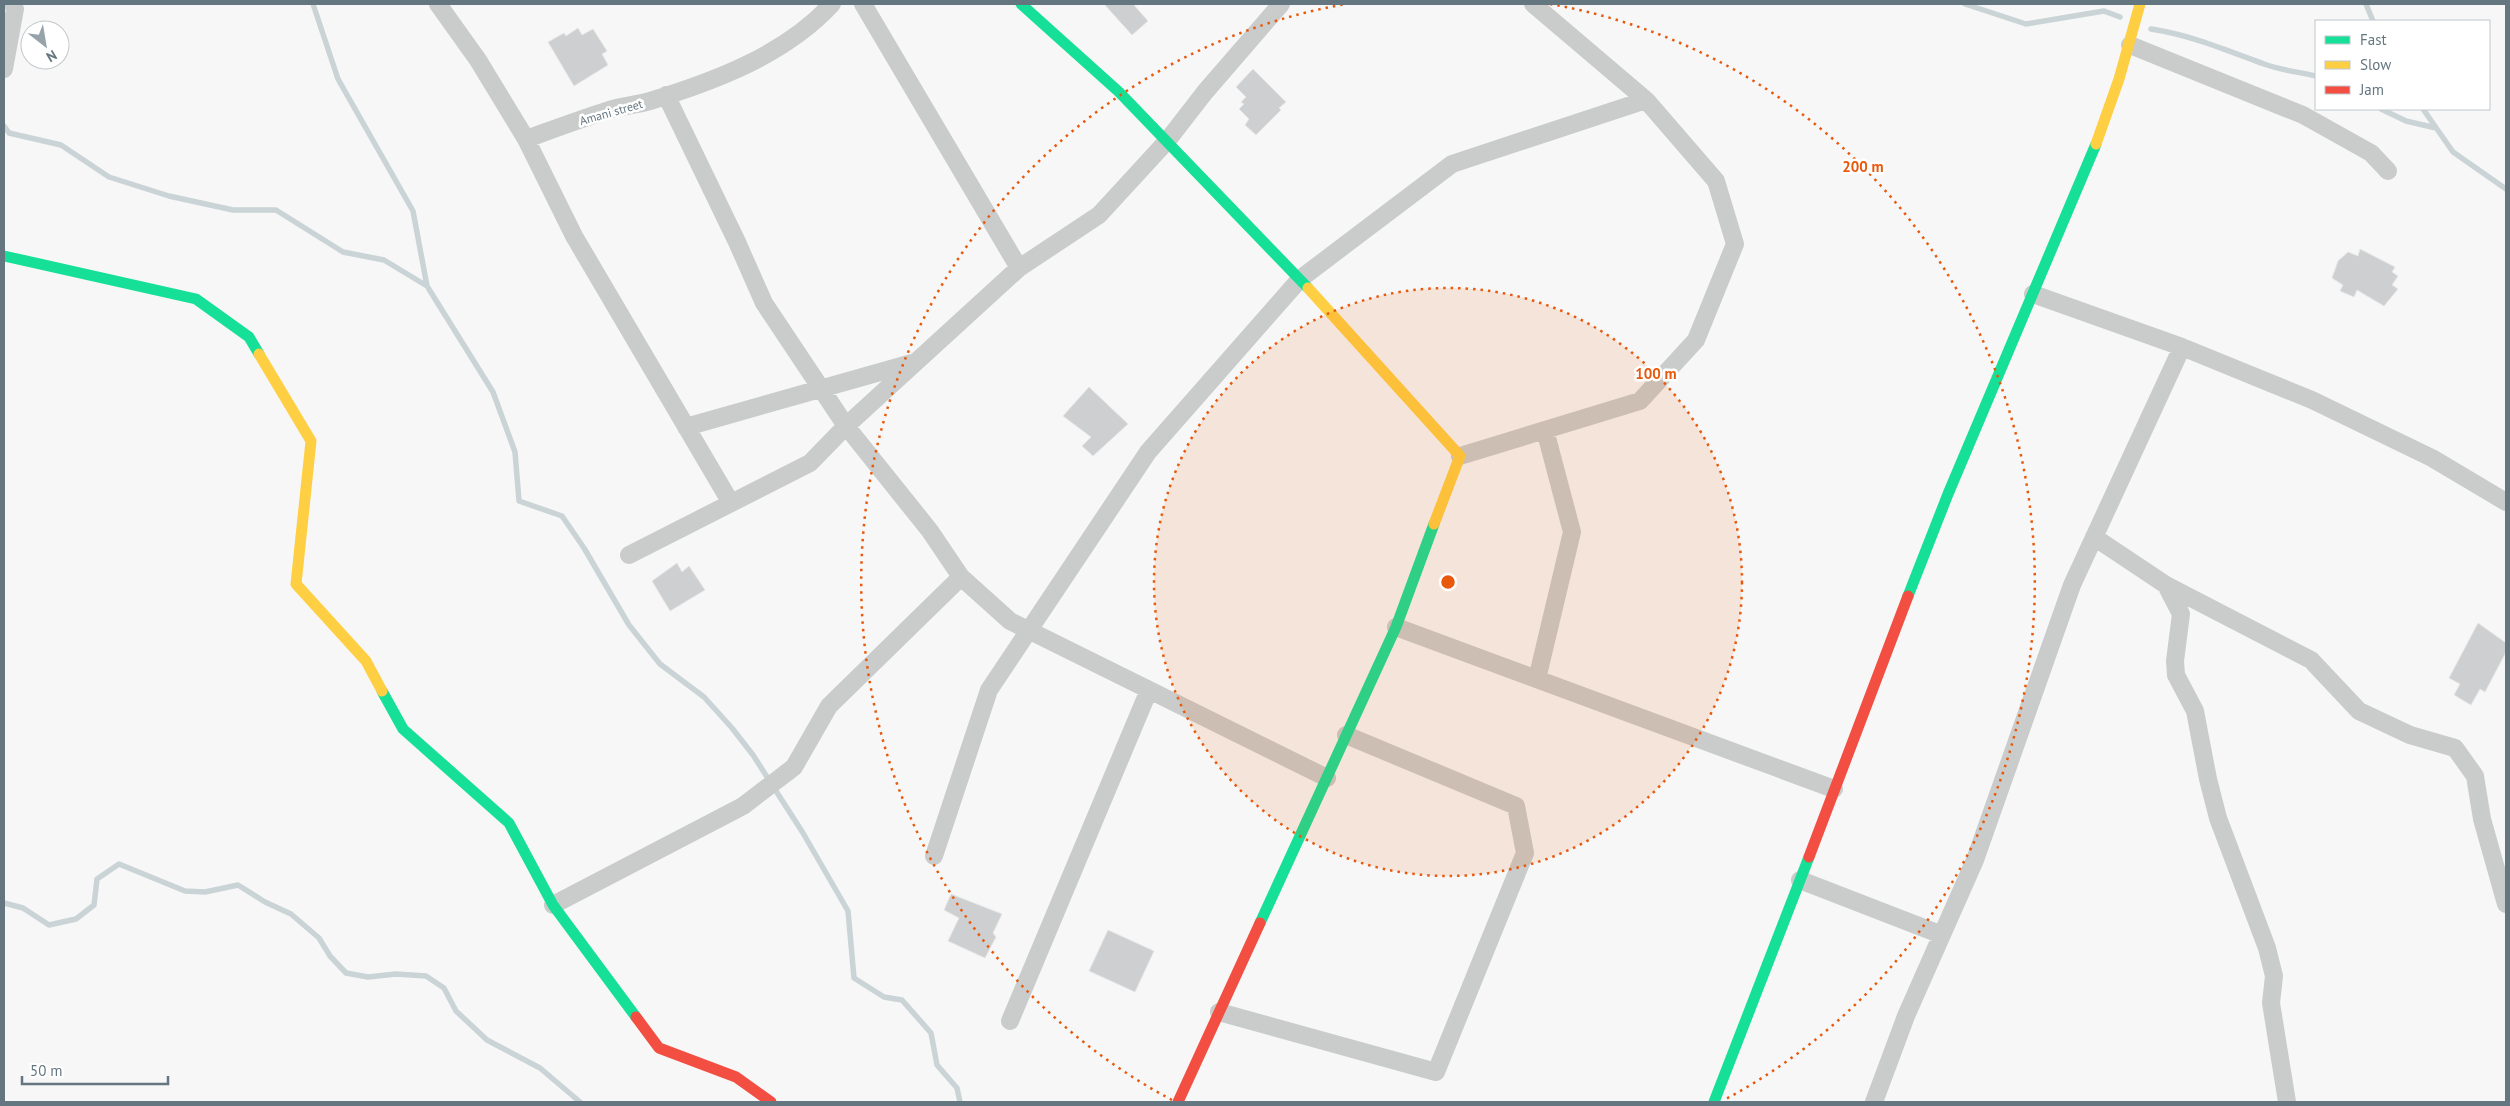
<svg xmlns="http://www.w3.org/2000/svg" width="2510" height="1106" font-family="'PT Sans',sans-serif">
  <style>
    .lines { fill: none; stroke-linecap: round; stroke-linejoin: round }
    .stream { stroke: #cad4d6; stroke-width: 5.5 }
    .building { fill: #cdcfd0; stroke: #e6e6e6 }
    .street { stroke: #cacccc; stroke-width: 18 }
    .fast { stroke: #16e098; stroke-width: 11 }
    .slow { stroke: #ffcf43; stroke-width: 11 }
    .jam { stroke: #f24e42; stroke-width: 11 }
    .ring { fill: none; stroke: #e8590c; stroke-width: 2.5; stroke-dasharray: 2.5 5 }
    .labels { text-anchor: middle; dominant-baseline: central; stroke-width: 5; stroke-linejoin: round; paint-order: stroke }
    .street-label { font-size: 12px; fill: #647680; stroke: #fff }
    .centre { fill: #e8590c; stroke: #fff; stroke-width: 2.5 }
    .ring-label { font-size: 15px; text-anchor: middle; font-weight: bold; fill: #e8590c; stroke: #fff; stroke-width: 5; stroke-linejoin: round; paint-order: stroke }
  </style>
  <rect width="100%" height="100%" fill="#f7f7f7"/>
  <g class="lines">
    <path class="stream" d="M313,4L338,79L413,211L427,286
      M1965,4L2026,24L2104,11L2120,17
      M2366,4L2373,21
      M2151,29C2191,35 2226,50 2264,64C2280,70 2299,72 2316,76
      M2381,109L2406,121L2436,128
      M2423,109L2453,152L2506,189
      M4,126L9,133L61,145L109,177L169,196L233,210H276L343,252L384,260L427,286L493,392L515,452L519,501L562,516L584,548L629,625L660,664L704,697L732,728L753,755L803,833L848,911L854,978L884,997L902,1000L931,1033L937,1065L957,1088L960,1102
      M4,903L23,908L49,925L76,919L94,905L97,879L119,864L185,891L205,892L238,885L265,902L291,914L319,938L330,956L346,973L368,977L396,974L426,976L444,988L456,1011L487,1040L540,1068L580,1102"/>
  </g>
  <path class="building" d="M1104,4H1133L1148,21L1132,35Z
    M578,28L582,35L593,29L607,51L602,54L608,65L574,86L548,42L564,33L566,36Z
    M1253,69L1286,102L1279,108L1281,110L1256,135L1245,125L1249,119L1239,109L1244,104L1241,102L1246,97L1236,87Z
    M2360,249L2395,267L2392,272L2398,276L2392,285L2398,289L2384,306L2357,290L2354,297L2340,291L2343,285L2332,278L2338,261L2348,252L2358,256Z
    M1089,387L1128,424L1093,456L1082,446L1091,437L1063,416Z
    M677,563L682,572L689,566L705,590L670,611L652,581Z
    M2478,623L2506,643V652L2485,692L2480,689L2471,705L2454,695L2460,684L2449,678Z
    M951,894L1002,914L993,933L996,937L985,958L948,941L959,918L944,910Z
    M1108,930L1154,951L1135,992L1089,971Z"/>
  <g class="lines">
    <path class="street" d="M438,4L478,60L526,139C554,129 581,119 609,110C622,106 636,105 650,101C715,81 785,55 832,4
      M863,4L1019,268
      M2130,45L2303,115L2371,153L2388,171
      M4,69L15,9L13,4
      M666,95L737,242L764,303L846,426L930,531L961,577L1010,621L1327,778
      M526,139L574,236L731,503
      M2033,294L2182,347L2312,400L2432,458L2506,502
      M686,427L912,363
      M1460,456L1640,401L1696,340L1735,244L1716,181L1646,100L1533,4
      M2094,537L2166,585L2181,614L2175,661L2176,675L2195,711L2208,779L2218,818L2267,948L2274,976L2271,1003L2287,1102
      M629,555L810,463L846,426L1019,268L1099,215L1167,141L1205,92L1281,4
      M2166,585L2311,660L2359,711L2410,735L2455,748L2475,776L2482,819L2506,904
      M1396,627L1834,789
      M1537,679L1572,532L1545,430
      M934,856L989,690L1148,452L1300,279L1452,164L1646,100
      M1800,880L1942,935
      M553,905L743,806L794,767L829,706L961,577
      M1219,1012L1436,1072L1525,853L1516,806L1346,735
      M1010,1021L1149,690
      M1874,1102L1906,1016L1975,860L2072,585L2182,347"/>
    <path class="fast" d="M1021,4L1119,92L1308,288
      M4,256L196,299L249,337L259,354
      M1908,596L1948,494L2096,144
      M382,691L403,729L509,823L553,905L636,1017
      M1260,923L1396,627L1434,524
      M1714,1102L1809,857"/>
    <path class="slow" d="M2096,144L2119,79L2140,4
      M1308,288L1460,456L1434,524
      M259,354L311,441L296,584L366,661L382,691"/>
    <path class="jam" d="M1809,857L1908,596
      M636,1017L659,1048L736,1077L771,1102
      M1178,1102L1260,923"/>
  </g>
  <circle cx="1448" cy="582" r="294" fill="#e8590c" fill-opacity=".12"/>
  <g class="ring">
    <circle cx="1448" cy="582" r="294"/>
    <path d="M1172 1100A587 587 0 0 1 1346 4M1550 4A587 587 0 0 1 1724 1100"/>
  </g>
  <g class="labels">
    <g class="street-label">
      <text transform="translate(611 112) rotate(-16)">Amani street</text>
    </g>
  </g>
  <circle cx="1448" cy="582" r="8" class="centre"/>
  <g class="ring-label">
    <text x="1863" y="172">200 m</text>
    <text x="1656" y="379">100 m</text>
  </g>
  <rect width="2510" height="1106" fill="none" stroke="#647680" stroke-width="10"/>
  <rect x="2315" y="20" width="175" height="90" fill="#ffffff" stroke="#c1c8cc"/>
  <rect x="2325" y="36" width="25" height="8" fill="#16e098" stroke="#c1c8cc"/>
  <text x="2360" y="45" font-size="15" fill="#647680">Fast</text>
  <rect x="2325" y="61" width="25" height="8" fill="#ffcf43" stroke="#c1c8cc"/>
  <text x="2360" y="70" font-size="15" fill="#647680">Slow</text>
  <rect x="2325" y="86" width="25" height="8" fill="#f24e42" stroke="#c1c8cc"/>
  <text x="2360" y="95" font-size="15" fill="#647680">Jam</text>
  <g transform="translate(45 45) rotate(149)"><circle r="24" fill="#ffffff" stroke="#c1c8cc"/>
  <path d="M0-4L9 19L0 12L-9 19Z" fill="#97a3aa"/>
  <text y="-8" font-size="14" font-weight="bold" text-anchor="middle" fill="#647680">N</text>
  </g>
  <path d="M22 1076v8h146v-8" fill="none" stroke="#647680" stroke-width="2.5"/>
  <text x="30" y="1076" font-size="15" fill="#647680" stroke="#ffffff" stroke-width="4" paint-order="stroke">50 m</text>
</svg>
